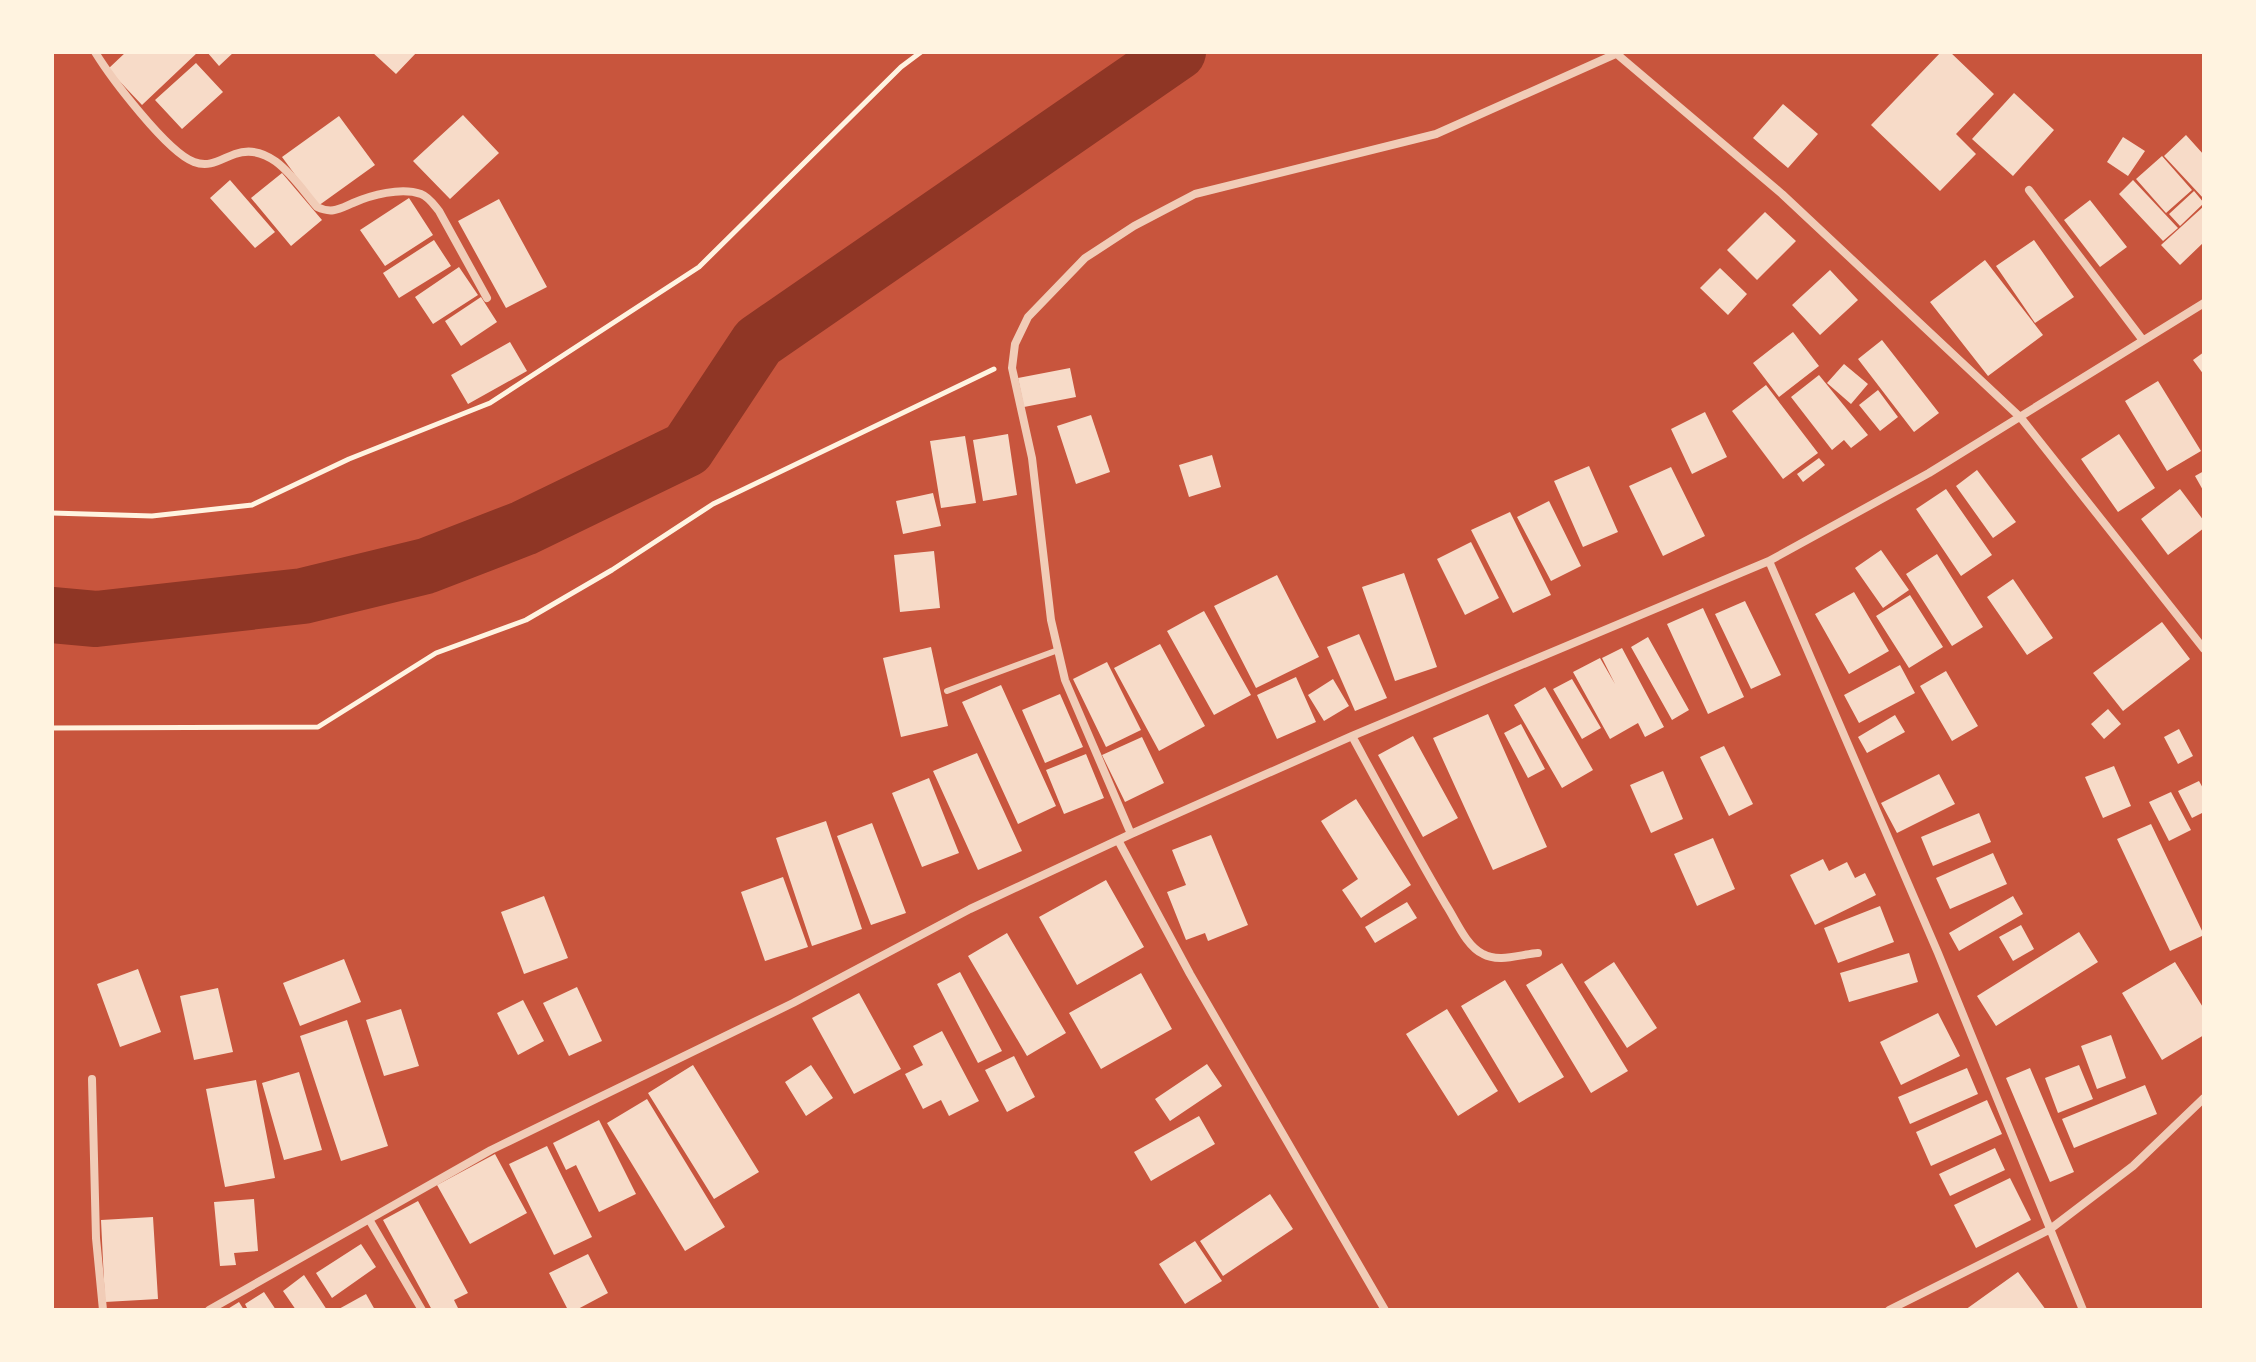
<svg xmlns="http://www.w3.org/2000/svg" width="2256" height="1362" font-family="Spectral,serif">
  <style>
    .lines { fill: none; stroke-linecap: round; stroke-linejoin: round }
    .river { stroke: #8f3625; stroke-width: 56 }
    .building { fill: #f7dbc8 }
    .path { stroke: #fff3e0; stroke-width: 5 }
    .service { stroke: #f1ccb7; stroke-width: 6 }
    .minor { stroke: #f1ccb7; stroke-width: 8 }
  </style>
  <rect width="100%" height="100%" fill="#c8553d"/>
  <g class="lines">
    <path class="river" d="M52,615L96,619L303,596L426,566L524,528L687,449L758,342L1178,52"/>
  </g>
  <path class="building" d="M126,52H198L142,105L108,69Z
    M207,52H234L219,66Z
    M372,52H417L396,74Z
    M1941,52H1950L1994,94L1956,134L1976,154L1940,191L1871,125Z
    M196,63L223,92L182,129L155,100Z
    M2014,93L2054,130L2013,176L1972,139Z
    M1783,104L1818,134L1788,168L1753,138Z
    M463,115L499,153L450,199L413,161Z
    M339,116L375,165L318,206L282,157Z
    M2186,135L2204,155V199L2164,156Z
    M2123,137L2145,151L2128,176L2107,162Z
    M2162,156L2192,190L2166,213L2136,179Z
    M282,173L322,220L291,246L251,198Z
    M230,180L275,232L255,248L210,198Z
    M2133,180L2178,228L2163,241L2119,194Z
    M2194,191L2204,203L2180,226L2169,214Z
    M409,198L433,235L385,266L360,230Z
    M499,199L547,287L506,308L458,221Z
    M2090,200L2127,247L2100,267L2064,220Z
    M2204,206V242L2180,265L2161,245Z
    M1765,212L1796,241L1757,280L1727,250Z
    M434,240L451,266L399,298L383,273Z
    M2034,240L2074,297L2035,323L1996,266Z
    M1985,260L2043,335L1988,376L1930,302Z
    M459,267L478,295L433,324L415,297Z
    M1720,268L1747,294L1728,315L1700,288Z
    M1830,270L1858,300L1820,335L1792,305Z
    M481,297L497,322L461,346L445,321Z
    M1793,332L1819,366L1779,397L1753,363Z
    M1882,340L1939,413L1914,432L1858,359Z
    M510,342L527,371L468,404L451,375Z
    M2204,352V375L2193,360Z
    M1844,364L1868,384L1851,404L1827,383Z
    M1070,368L1076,397L1024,407L1018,378Z
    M1819,375L1868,435L1851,448L1844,440L1832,450L1791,397Z
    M2158,381L2201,451L2167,471L2125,401Z
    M1766,385L1818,453L1783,479L1732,411Z
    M1878,390L1898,417L1880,431L1859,405Z
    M1705,412L1727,457L1692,474L1671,429Z
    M1091,415L1110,472L1076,484L1057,426Z
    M1008,434L1017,495L983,501L973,440Z
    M2119,434L2155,488L2118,512L2081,459Z
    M965,436L976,503L941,508L930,441Z
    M1212,455L1221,487L1189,497L1179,465Z
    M1819,458L1825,465L1803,482L1797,474Z
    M1589,466L1618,532L1583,547L1554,481Z
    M1671,467L1705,536L1663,556L1629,486Z
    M1977,470L2016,522L1993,538L1956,486Z
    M2204,471V492L2195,476Z
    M1946,489L1992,555L1961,576L1916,509Z
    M2180,489L2204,521V528L2168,555L2141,519Z
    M933,493L941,526L903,534L896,501Z
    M1549,501L1581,566L1551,581L1517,517Z
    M1510,512L1551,595L1513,613L1471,530Z
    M1471,542L1499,598L1465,615L1437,559Z
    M1881,550L1909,590L1883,608L1855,568Z
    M934,551L940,608L900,612L894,555Z
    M1937,554L1983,627L1952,646L1906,574Z
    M1404,573L1437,667L1395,681L1362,587Z
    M1277,575L1319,657L1256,688L1214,606Z
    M2013,579L2053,638L2027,655L1987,597Z
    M1854,592L1889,651L1849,674L1815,614Z
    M1910,595L1943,647L1909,668L1876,616Z
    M1745,601L1781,675L1751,689L1715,614Z
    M1703,608L1744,697L1708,714L1667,624Z
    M1204,611L1251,695L1214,715L1167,631Z
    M2162,622L2190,659L2123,711L2093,673Z
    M1359,634L1387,698L1355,711L1327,647Z
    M1648,637L1689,710L1672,720L1631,647Z
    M1160,644L1205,726L1159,751L1114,668Z
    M931,647L948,726L901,737L883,658Z
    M1622,648L1664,727L1645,737L1638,723L1610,739L1573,672L1600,658L1615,684L1602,658Z
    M1107,662L1141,730L1106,747L1073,679Z
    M1900,665L1915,693L1859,723L1844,695Z
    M1946,671L1978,726L1952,741L1920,686Z
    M1296,677L1316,722L1277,739L1257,695Z
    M1333,679L1349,706L1324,721L1308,695Z
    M1572,679L1601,728L1582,739L1553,689Z
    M1001,685L1056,806L1018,824L962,702Z
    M1545,687L1593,770L1562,788L1514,705Z
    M1060,694L1083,747L1045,763L1022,710Z
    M2108,709L2121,724L2104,739L2091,724Z
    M1488,714L1547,847L1493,870L1433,738Z
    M1895,715L1905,732L1867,753L1858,737Z
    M1521,724L1545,769L1528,778L1504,733Z
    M2179,729L2193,756L2178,764L2164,737Z
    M1413,736L1458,818L1423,837L1378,755Z
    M1142,737L1164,783L1125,802L1102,755Z
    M1724,746L1753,804L1729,816L1700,757Z
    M977,753L1022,851L978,870L933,771Z
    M1086,754L1104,798L1064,814L1046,770Z
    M2114,766L2131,806L2103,818L2085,777Z
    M1663,771L1683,819L1651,833L1630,785Z
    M1939,774L1955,804L1897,833L1881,803Z
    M929,778L959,853L922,867L892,793Z
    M2199,781L2204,790V812L2192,818L2178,791Z
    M2171,792L2191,830L2169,841L2149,802Z
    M1356,799L1411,885L1361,918L1342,890L1358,879L1321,821Z
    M1979,813L1991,842L1933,866L1921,837Z
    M826,821L862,929L812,946L776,838Z
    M872,823L906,913L871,925L837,836Z
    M2151,824L2204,935L2170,951L2117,839Z
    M1211,835L1248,925L1208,941L1205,933L1186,940L1167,892L1186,885L1172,850Z
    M1713,838L1735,889L1697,906L1674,854Z
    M1993,853L2007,884L1950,909L1936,878Z
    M1823,859L1829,871L1847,862L1855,878L1865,873L1876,895L1815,925L1790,875Z
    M783,877L808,947L765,961L741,892Z
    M1106,880L1144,947L1077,985L1039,917Z
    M544,896L568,958L524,974L501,912Z
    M2013,896L2023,914L1959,951L1949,933Z
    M1407,902L1417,918L1375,943L1365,927Z
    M1880,906L1894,942L1838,963L1824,928Z
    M2021,925L2034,949L2013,961L1999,937Z
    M2079,932L2098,962L1996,1026L1977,996Z
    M1007,933L1066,1033L1027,1056L968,956Z
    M1909,953L1918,982L1849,1002L1840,973Z
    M344,959L361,1002L300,1026L283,983Z
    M1614,962L1657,1028L1627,1048L1584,982Z
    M2175,962L2204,1009V1035L2162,1060L2122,993Z
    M1562,963L1628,1071L1591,1093L1526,985Z
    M138,969L161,1032L120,1047L97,984Z
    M960,972L1002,1051L978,1063L937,984Z
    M1141,973L1172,1029L1101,1069L1069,1013Z
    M1505,980L1564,1077L1519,1103L1461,1006Z
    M577,987L602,1041L569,1056L543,1003Z
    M218,988L233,1052L194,1060L180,996Z
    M859,993L901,1069L854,1094L812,1018Z
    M523,1000L544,1041L518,1055L497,1013Z
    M401,1009L419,1066L384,1076L366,1020Z
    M1447,1009L1498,1091L1458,1116L1406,1034Z
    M1938,1013L1960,1056L1901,1085L1880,1042Z
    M347,1020L388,1146L341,1161L300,1036Z
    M942,1031L979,1101L949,1116L941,1100L923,1109L905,1074L923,1065L913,1046Z
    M2111,1035L2126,1078L2097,1089L2081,1046Z
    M1014,1056L1035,1097L1007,1112L985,1070Z
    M1207,1064L1222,1086L1170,1121L1155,1099Z
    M693,1065L759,1172L714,1199L648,1093Z
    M811,1065L833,1098L806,1116L785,1082Z
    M2079,1065L2093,1099L2058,1113L2045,1078Z
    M1967,1068L1978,1094L1910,1124L1898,1097Z
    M2030,1068L2074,1172L2050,1182L2006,1078Z
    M299,1072L322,1150L284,1160L262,1083Z
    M256,1080L275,1178L225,1187L206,1089Z
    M2145,1085L2157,1114L2074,1148L2062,1119Z
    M647,1099L725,1227L685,1251L607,1123Z
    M1987,1100L2002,1134L1931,1166L1916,1132Z
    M1199,1116L1215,1144L1151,1181L1134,1152Z
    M599,1120L636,1194L599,1212L576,1165L566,1170L553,1143Z
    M547,1146L592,1237L554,1255L509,1164Z
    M1995,1148L2005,1170L1950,1196L1939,1174Z
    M495,1154L527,1213L470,1244L437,1185Z
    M2010,1178L2031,1220L1976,1248L1954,1205Z
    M1270,1194L1293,1229L1223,1276L1200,1241Z
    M254,1199L258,1251L234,1253L236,1265L220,1266L214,1202Z
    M418,1201L468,1293L454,1300L459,1310H432L383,1220Z
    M153,1217L158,1299L105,1302L101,1220Z
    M1195,1241L1222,1281L1185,1304L1159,1264Z
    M361,1244L376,1267L332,1298L316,1273Z
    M588,1254L608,1293L576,1310H568L549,1273Z
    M2018,1272L2046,1310H1965Z
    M304,1275L327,1310H296L283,1291Z
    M264,1292L276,1310H248L245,1304Z
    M366,1294L375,1310H337Z
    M239,1302L244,1310H226Z"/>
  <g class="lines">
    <path class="path" d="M52,513L152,516L252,505L349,459L490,403L699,267L901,67L921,52
      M52,728L318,727L436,653L526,620L612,570L713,504L994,369"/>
    <path class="service" d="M947,691L1058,650"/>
    <path class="minor" d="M95,52C111,78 167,152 194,162C210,168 221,159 235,154C272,141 297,184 317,207C332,214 339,209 353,203C371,195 401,187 421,194C429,197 434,205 439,211L487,298
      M1618,55L1782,194L2021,418L2204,649
      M2029,190L2142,339
      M1769,561L1938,953L2083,1310
      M1352,736C1383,793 1413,849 1446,905C1456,920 1466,946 1483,954C1499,963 1521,954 1538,953
      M1131,834L1065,680L1051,620L1032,458L1012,368L1015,344L1028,317L1085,258L1134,226L1195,194L1436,134L1620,52
      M1118,840L1190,974L1385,1310
      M92,1079L96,1238L103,1310
      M370,1221L422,1310
      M209,1310L491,1150L793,1003L970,909L1131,834L1352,736L1769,561L1929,473L2204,303
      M1889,1310L2049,1230L2133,1166L2204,1098"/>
  </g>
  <rect width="2256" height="1362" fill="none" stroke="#fff3e0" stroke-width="108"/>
</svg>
